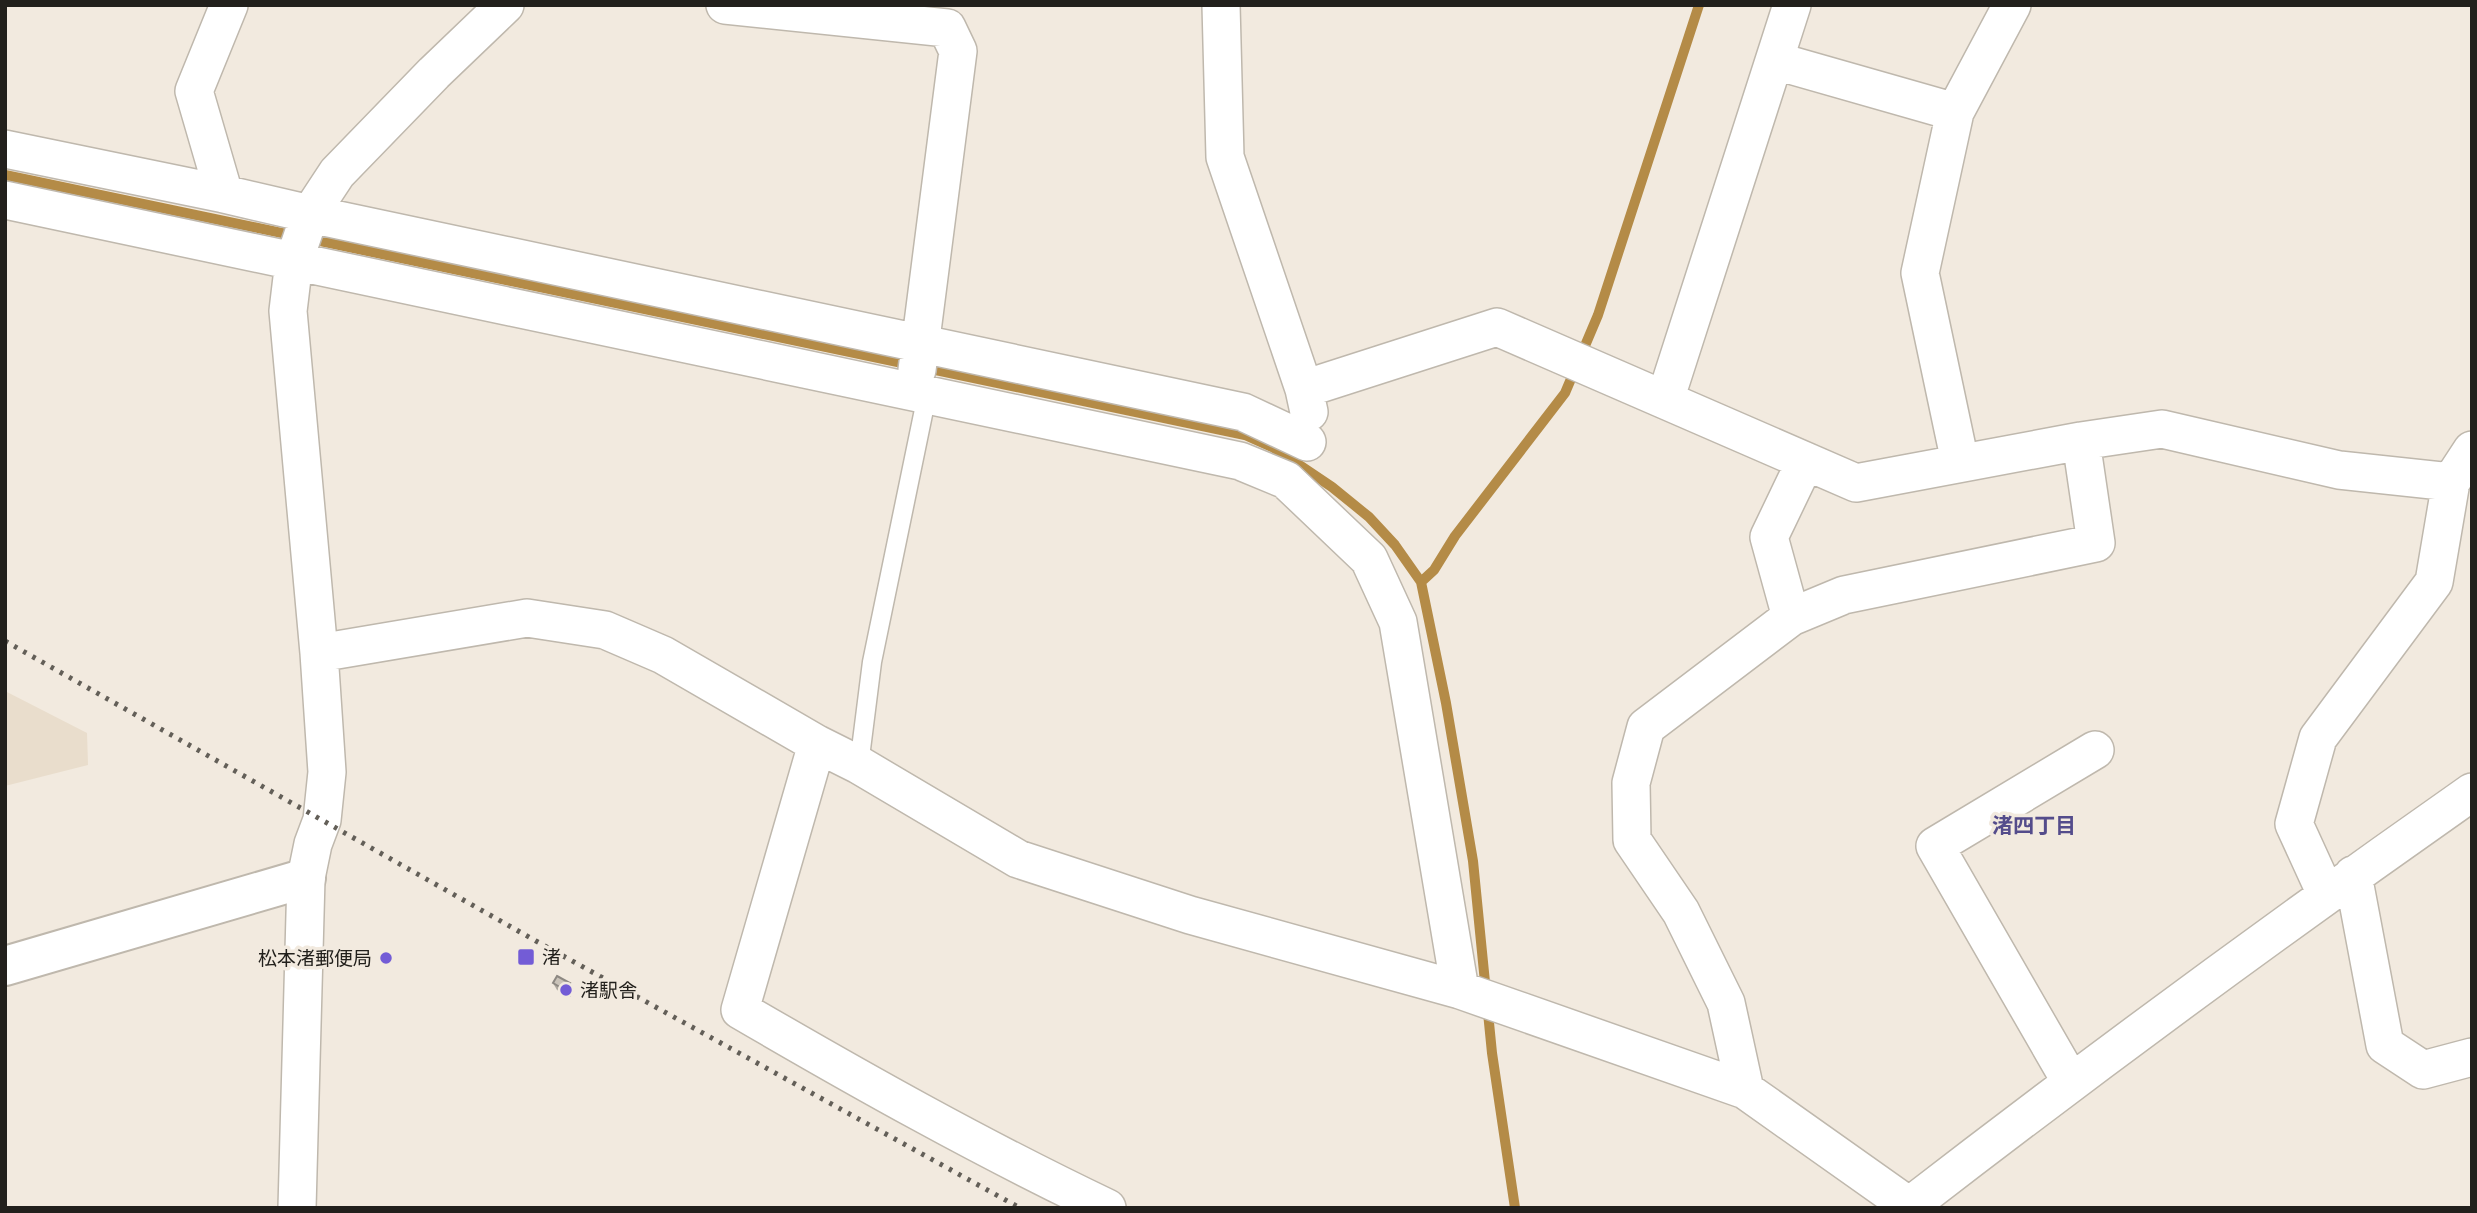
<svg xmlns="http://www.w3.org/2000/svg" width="2477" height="1213" font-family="'Noto Sans','Noto Sans JP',sans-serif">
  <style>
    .built { fill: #e9ddcc }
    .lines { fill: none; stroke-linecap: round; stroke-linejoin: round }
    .stream { stroke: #b48b47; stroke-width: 10 }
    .lane-casing { stroke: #bfb8ad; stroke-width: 21 }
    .street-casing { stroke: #bfb8ad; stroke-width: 40 }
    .secondary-casing { stroke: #bfb8ad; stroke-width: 42 }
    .lane { stroke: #fff; stroke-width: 18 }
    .street { stroke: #fff; stroke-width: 37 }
    .secondary { stroke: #fff; stroke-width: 38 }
    .rail { stroke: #635f58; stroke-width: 5; stroke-dasharray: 3.5 7; stroke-linecap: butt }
    .wall { fill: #aea89f }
    .shaded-wall { fill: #8d8882 }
    .building { fill: #cac3b9; stroke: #8d8882; stroke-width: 2 }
    .poi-dot { fill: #735cd6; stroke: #f2eadf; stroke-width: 2.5 }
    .labels { text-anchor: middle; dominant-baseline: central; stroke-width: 7; stroke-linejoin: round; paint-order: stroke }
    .poi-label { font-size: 19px; fill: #22201c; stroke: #f2eadf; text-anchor: start }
    .neighbourhood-label { font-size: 21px; font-weight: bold; fill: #544c8b; stroke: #f2eadf }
  </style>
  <rect width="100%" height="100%" fill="#f2eadf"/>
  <path class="built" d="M5,691L87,733L88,765L5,786Z"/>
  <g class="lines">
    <path class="stream" d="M5,175L1245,435L1274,448L1332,487L1369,517L1395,545L1421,582L1446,703L1473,861L1492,1053L1515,1208
      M1421,582L1434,570L1455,536L1565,393L1598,315L1699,5"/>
    <defs>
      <path id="lane" d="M859,765L872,662L927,395"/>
      <path id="street" d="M725,5L947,28L958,51L917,370
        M1221,5L1225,157L1304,389L1309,412
        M1776,61L1955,112
        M5,149L224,194L310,214L1243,412L1307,442
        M224,194L194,91L229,5
        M5,200L1240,461L1286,480L1369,559L1398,622L1460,990
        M1304,389L1497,327L1856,483L2081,441
        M1665,400L1792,5
        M1960,462L1920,273L1955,112L2012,5
        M1791,617L1769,537L1805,462
        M319,653L527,618L605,630L663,655L817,744L859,765L1018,859L1190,915L1460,990L1745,1090L1909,1206
        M817,744L740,1010C860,1080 981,1148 1107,1208
        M2353,875L2385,1045L2423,1070L2472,1057
        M2326,894L2294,824L2318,738L2434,582L2451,482
        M2071,1082L1935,846L2095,750
        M1745,1090L1726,1003L1681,912L1632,840L1631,783L1646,727L1791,617L1844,595L2096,543L2081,441L2162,429L2339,470L2451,482L2472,450
        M297,1208L306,878L313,844L322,820L327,772L319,653L288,311L294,261L310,214L337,173L434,73L505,5
        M1907,1208C2092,1065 2281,926 2472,792"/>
      <path id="secondary" d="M5,966L306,878"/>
    </defs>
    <use href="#lane" class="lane-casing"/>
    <use href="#street" class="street-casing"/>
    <use href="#secondary" class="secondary-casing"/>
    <use href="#lane" class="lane"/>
    <use href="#street" class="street"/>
    <use href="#secondary" class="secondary"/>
    <path class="rail" d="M5,641L536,941L1020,1208"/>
  </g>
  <path class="wall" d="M553,983H570L574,990L570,997L557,990Z"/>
  <path class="shaded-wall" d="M570,983L574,990L570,997L565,990Z"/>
  <path class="building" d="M557,976L570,983L565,990L553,983Z"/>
  <g class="poi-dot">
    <rect x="517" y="948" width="18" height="18" rx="3.5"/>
    <circle cx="386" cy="958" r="7"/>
    <circle cx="566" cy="990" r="7"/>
  </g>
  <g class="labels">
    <g class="poi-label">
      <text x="542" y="957">渚</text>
      <text x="372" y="958" text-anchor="end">松本渚郵便局</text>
      <text x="580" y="990">渚駅舎</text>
    </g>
    <g class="neighbourhood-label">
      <text x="2034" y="825">渚四丁目</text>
    </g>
  </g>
  <rect width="2477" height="1213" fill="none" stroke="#22201c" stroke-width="14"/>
</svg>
